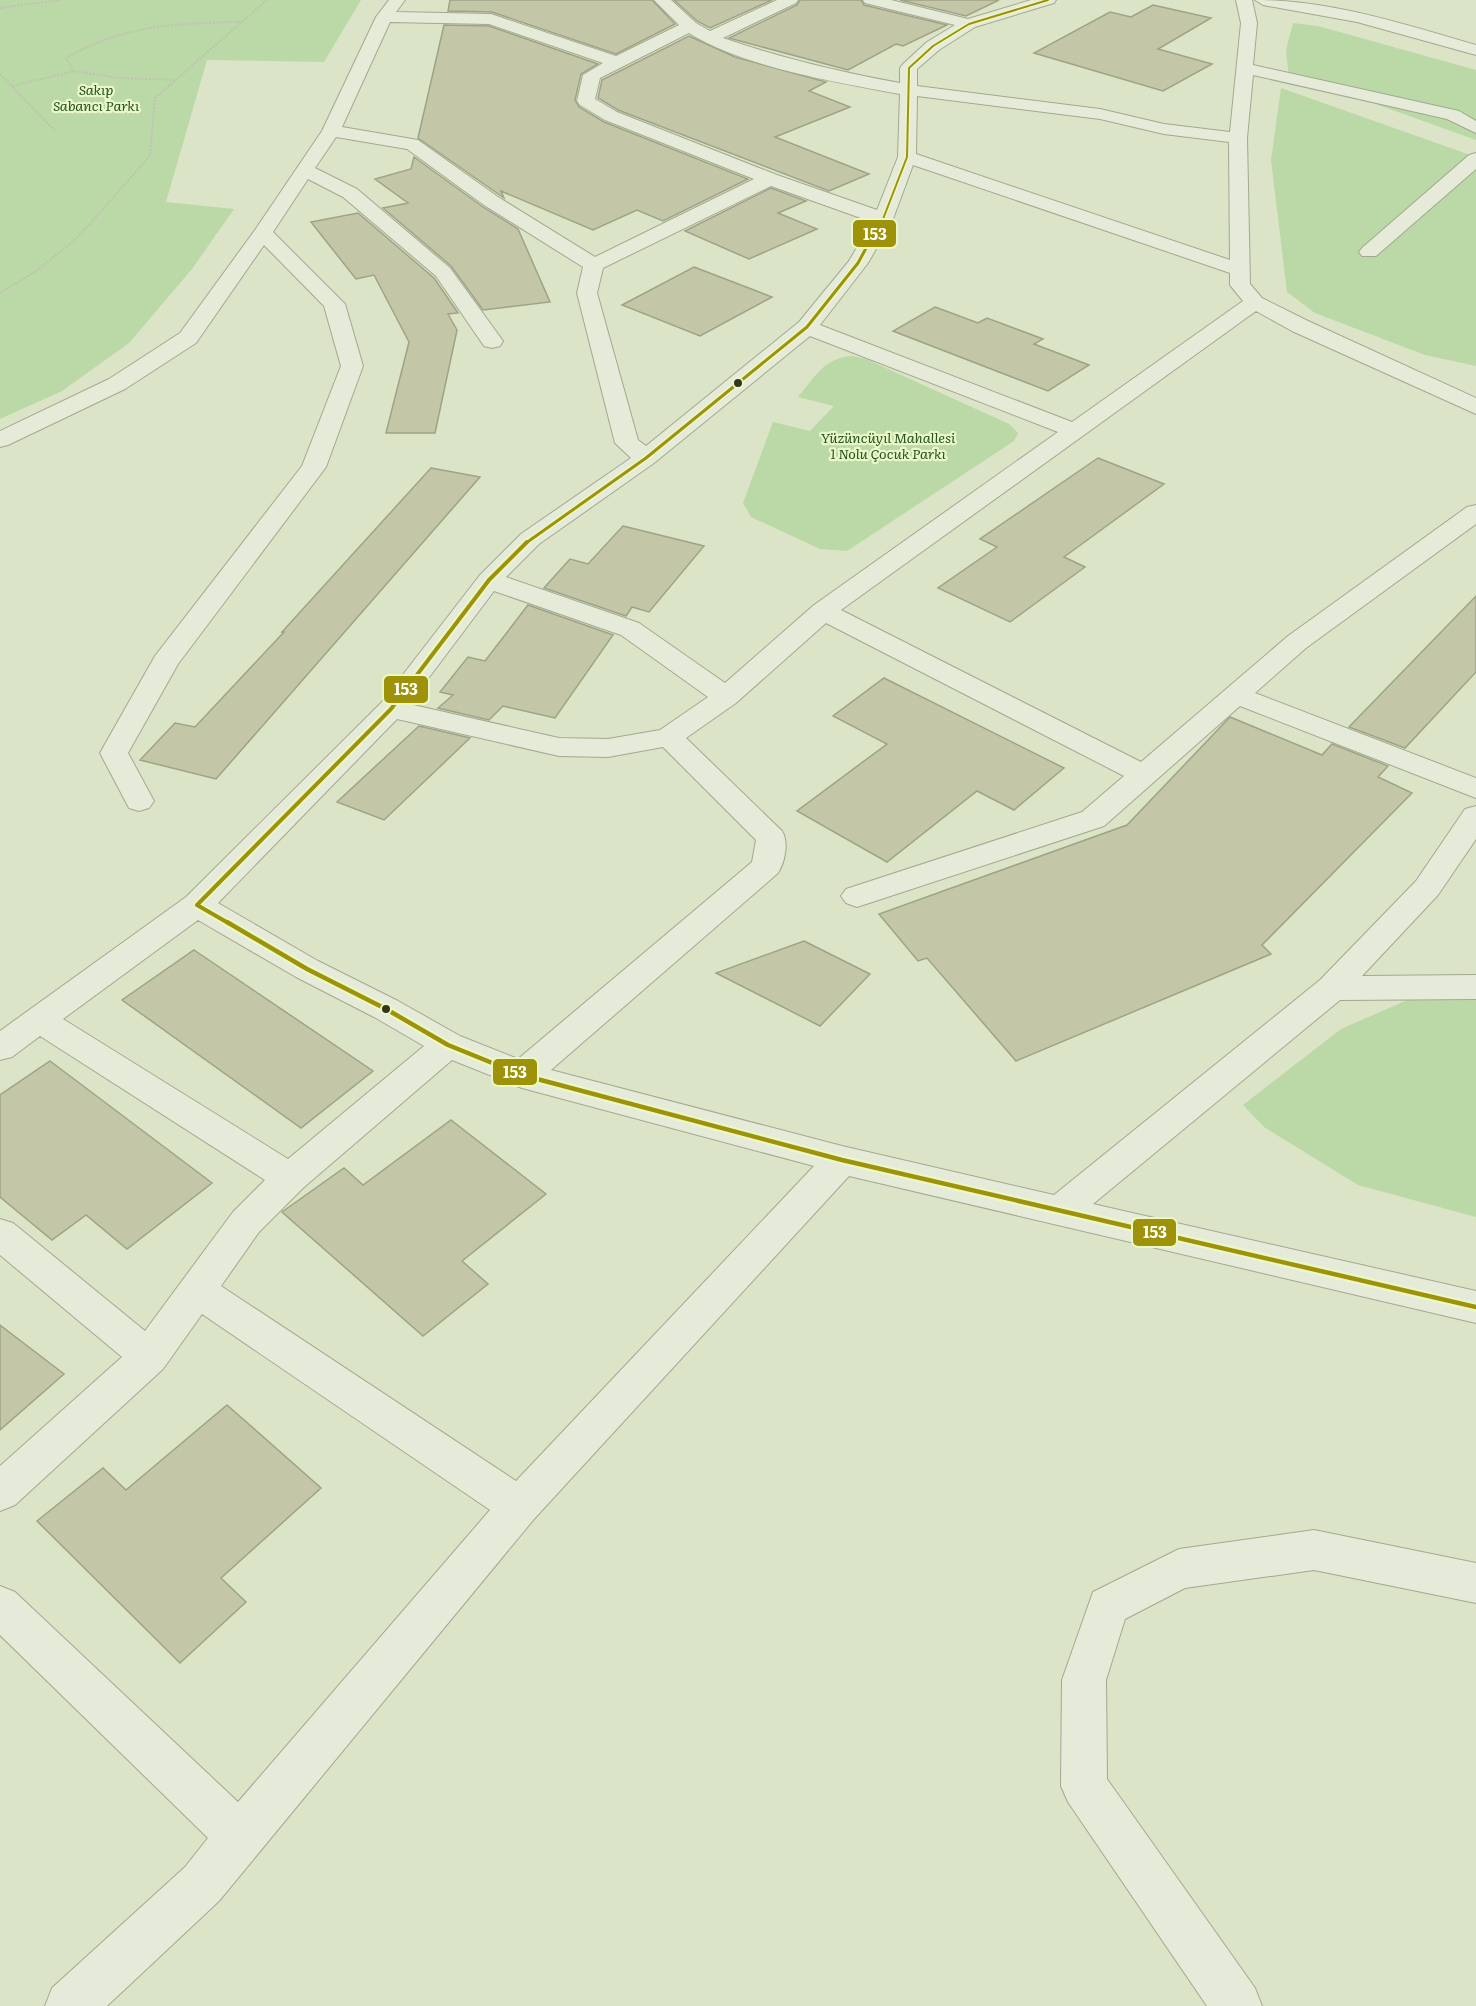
<svg xmlns="http://www.w3.org/2000/svg" width="1476" height="2006" font-family="Literata,serif">
  <style>
    .green { fill: #bbd8a7 }
    .building { fill: #c4c7a7; stroke: #9fa386; stroke-width: 1.5 }
    .lines { fill: none; stroke-linecap: round; stroke-linejoin: round }
    .minor-casing { stroke: #a3a890; stroke-width: 2 }
    .path { stroke: #bfc3b0; stroke-width: 2; stroke-dasharray: 2 1.5; stroke-linecap: butt }
    .minor { fill: #e5ebd8; fill-rule: evenodd }
    .bus-1-far3-casing { stroke: #eaf8c9; stroke-width: 4.5 }
    .bus-1-far2-casing { stroke: #eaf8c9; stroke-width: 6 }
    .bus-1-far1-casing { stroke: #eaf8c9; stroke-width: 8 }
    .bus-1-casing { stroke: #eaf8c9; stroke-width: 9 }
    .bus-1-far3 { stroke: #9e9308; stroke-width: 2 }
    .bus-1-far2 { stroke: #9e9308; stroke-width: 3 }
    .bus-1-far1 { stroke: #9e9308; stroke-width: 4 }
    .bus-1 { stroke: #9e9308; stroke-width: 4.5 }
    .bus-dot { fill: #343519; stroke: #eaf8c9; stroke-width: 2 }
    .labels { text-anchor: middle; dominant-baseline: central; stroke-width: 4.5; stroke-linejoin: round; paint-order: stroke }
    .far-park-label { font-size: 14px; font-style: italic; fill: #27531e; stroke: #eaf8c9 }
    .line-badge { stroke: #eaf8c9; stroke-width: 2 }
    .badge-label { font-size: 16px; text-anchor: middle; font-weight: bold; fill: #fff }
  </style>
  <rect width="100%" height="100%" fill="#dbe4c6"/>
  <path class="green" d="M0,0H361L324,62L207,60L166,202L234,209L192,269L129,343L62,391L0,419Z
    M1293,23L1318,26L1476,70V140L1370,102L1289,77L1286,50Z
    M1281,88L1476,157V366L1425,355L1315,313L1287,292L1271,160Z
    M852,356L866,359L1009,424L1018,433L1014,441L847,551L820,549L751,517L743,503L773,422L810,431L834,406L798,397C815,377 824,358 852,356Z
    M1476,984V1217L1358,1185L1264,1127L1243,1105L1341,1029L1412,998Z"/>
  <path class="building" d="M450,0H652L675,24L616,54L492,12L448,11Z
    M674,0H772L710,28L697,21Z
    M800,0H861L864,5L947,25L903,46L896,44L848,70L729,38L797,5Z
    M900,0H999L966,16Z
    M1153,5L1211,18L1158,49L1212,64L1163,91L1034,53L1110,12L1131,17Z
    M444,25L489,26L598,64L581,74L575,100L579,107L604,122L748,179L663,221L637,210L593,230L501,191L504,198L418,138Z
    M689,36L735,57L826,82L809,91L850,107L775,137L869,174L829,191L618,110L598,98L602,80Z
    M414,157L483,207L518,229L550,302L483,310L451,266L383,208L408,203L375,179L411,169Z
    M771,188L806,201L778,213L817,229L749,259L685,231Z
    M358,213L434,278L458,313L448,314L457,330L435,433H386L409,342L374,275L356,279L311,222Z
    M694,267L772,297L700,336L622,305Z
    M935,307L978,323L987,318L1043,339L1034,344L1089,365L1048,391L893,331Z
    M1098,458L1164,484L1064,557L1085,567L1010,622L938,588L997,547L980,539Z
    M431,468L480,477L216,779L140,760L175,723L195,727L284,632H282Z
    M623,526L704,546L649,612L632,607L626,616L544,588L570,559L588,564Z
    M1476,596V672L1405,748L1349,727Z
    M528,605L613,635L555,718L503,706L489,720L438,708L453,695L440,692L468,657L485,661Z
    M884,678L1064,768L1014,810L977,791L887,862L797,811L887,744L833,716Z
    M1230,717L1322,755L1332,744L1388,766L1378,777L1412,793L1262,945L1271,954L1016,1061L927,958L918,961L879,914L1127,825Z
    M419,726L470,738L384,820L337,802Z
    M804,941L870,974L820,1026L716,973Z
    M194,950L373,1071L301,1128L122,1000Z
    M50,1061L212,1183L127,1249L86,1215L52,1240L0,1197V1095Z
    M451,1120L546,1194L462,1261L488,1284L423,1336L282,1212L344,1168L363,1185Z
    M0,1325L64,1374L0,1430Z
    M227,1405L321,1488L221,1578L246,1602L180,1663L37,1521L103,1468L126,1490Z"/>
  <g class="lines">
    <defs>
      <path id="minor" d="M389,0H405L396,12L491,14L616,56L679,25L654,0H671L696,23L710,31L777,0H798L796,3L723,38C781,58 839,72 900,83V68L903,64L927,42L955,25L865,3L863,0H891L968,19L1031,0H1056L1054,3L975,27L939,50L917,69V86L1100,109L1164,124L1230,132L1241,23L1236,0H1252L1257,23L1253,65L1459,111L1476,121V133L1447,119L1253,75L1247,138L1250,284L1262,298L1308,321L1476,398V414L1292,331L1256,311L841,610L1141,762L1288,636L1467,507L1476,505V524L1306,648L1255,693L1476,778V798L1240,706L1104,826L857,907L846,903L841,896L846,889L1082,812L1124,776L826,623L736,703L686,738L782,831C789,842 785,862 778,873L551,1070L842,1146L1054,1195L1320,980L1416,881L1465,809L1476,806V839L1438,895L1362,976L1476,975V999L1340,1000L1093,1204L1476,1291V1323L849,1176L534,1519L219,1901L107,2006H45L52,1988L185,1867L208,1838L0,1635V1586L15,1592L238,1802L490,1510L202,1314L163,1369L15,1505L0,1511V1466L122,1357L0,1255V1219L13,1223L145,1331L233,1212L265,1180L40,1036L12,1057L0,1060V1031L186,897L381,703L480,575L521,534L631,458L615,443L577,293L583,267L484,205L407,149L336,137L315,168L357,189L450,268L503,341L500,346L492,348L484,346L436,276L343,197L308,179L273,232L345,304L363,366L326,467L178,664L128,753L154,801L149,808L139,811L129,808L100,753L155,656L302,466L341,366L324,306L264,245L196,343L125,389L8,445L0,447V431L109,379L180,333L255,230L322,131L376,17ZM390,22L489,24L603,63L583,75L577,101L580,105L605,120L754,179L595,257L498,197L418,140L342,127ZM689,33C743,67 836,82 900,94L898,157L877,210L777,175L617,112L595,99L600,78ZM917,96L1100,119L1164,134L1229,142L1230,260L916,154ZM913,165L1230,273V285L1243,301L1072,422L820,325L868,263L893,219ZM771,186L872,222L849,261L799,322L646,446L638,440L597,293L603,268ZM810,336L1058,432L814,605L725,683L639,623L506,577L539,544L654,463ZM494,591L621,635L708,697L660,730L608,739L559,738L409,704ZM397,719L559,756L608,757L663,747L756,840L752,862L518,1059L460,1036L398,1001L318,961L218,903ZM198,920L296,977L374,1017L424,1046L288,1159L63,1019ZM452,1060L522,1088L814,1166L516,1481L221,1286L259,1232L303,1188Z
        M1255,0C1331,0 1403,24 1476,45V55L1357,22L1263,5Z
        M1476,153V169L1376,256H1362L1359,252L1362,248L1469,155Z
        M1314,1530L1476,1563V1603L1314,1570L1185,1588L1125,1619L1106,1680L1107,1779L1255,1988L1262,2006H1207L1068,1802L1061,1786L1062,1680L1093,1592L1179,1549Z"/>
    </defs>
    <use href="#minor" class="minor-casing"/>
    <path class="path" d="M0,8L60,0
      M0,74L55,131
      M175,80L119,78L74,71L66,58C123,25 178,23 242,22
      M13,86L74,71
      M0,293L36,271L78,237L150,156L155,98L267,0"/>
    <use href="#minor" class="minor"/>
    <defs>
      <path id="bus-1-far3" d="M871,241L883,219L907,157L909,68L933,46L969,24L1048,0"/>
      <path id="bus-1-far2" d="M526,543L646,458L807,327L858,263L871,239"/>
      <path id="bus-1-far1" d="M230,924L197,905L391,709L489,580L527,542"/>
      <path id="bus-1" d="M227,922L307,969L386,1009L448,1045L522,1075L842,1160L1476,1307"/>
    </defs>
    <use href="#bus-1-far3" class="bus-1-far3-casing"/>
    <use href="#bus-1-far2" class="bus-1-far2-casing"/>
    <use href="#bus-1-far1" class="bus-1-far1-casing"/>
    <use href="#bus-1" class="bus-1-casing"/>
    <use href="#bus-1-far3" class="bus-1-far3"/>
    <use href="#bus-1-far2" class="bus-1-far2"/>
    <use href="#bus-1-far1" class="bus-1-far1"/>
    <use href="#bus-1" class="bus-1"/>
  </g>
  <g class="bus-dot">
    <circle cx="738" cy="383" r="5"/>
    <circle cx="386" cy="1009" r="5"/>
  </g>
  <g class="labels">
    <g class="far-park-label">
      <text x="96" y="89">Sakıp<tspan x="96" dy="16">Sabancı Parkı</tspan></text>
      <text x="888" y="437">Yüzüncüyıl Mahallesi<tspan x="888" dy="16">1 Nolu Çocuk Parkı</tspan></text>
    </g>
  </g>
  <g class="line-badge">
    <rect x="852" y="219" width="45" height="29" rx="6" fill="#9e9308"/>
    <rect x="383" y="675" width="46" height="29" rx="6" fill="#9e9308"/>
    <rect x="492" y="1058" width="46" height="28" rx="6" fill="#9e9308"/>
    <rect x="1132" y="1218" width="45" height="29" rx="6" fill="#9e9308"/>
  </g>
  <g class="badge-label">
    <text x="875" y="240">153</text>
    <text x="406" y="695">153</text>
    <text x="515" y="1078">153</text>
    <text x="1155" y="1238">153</text>
  </g>
</svg>
